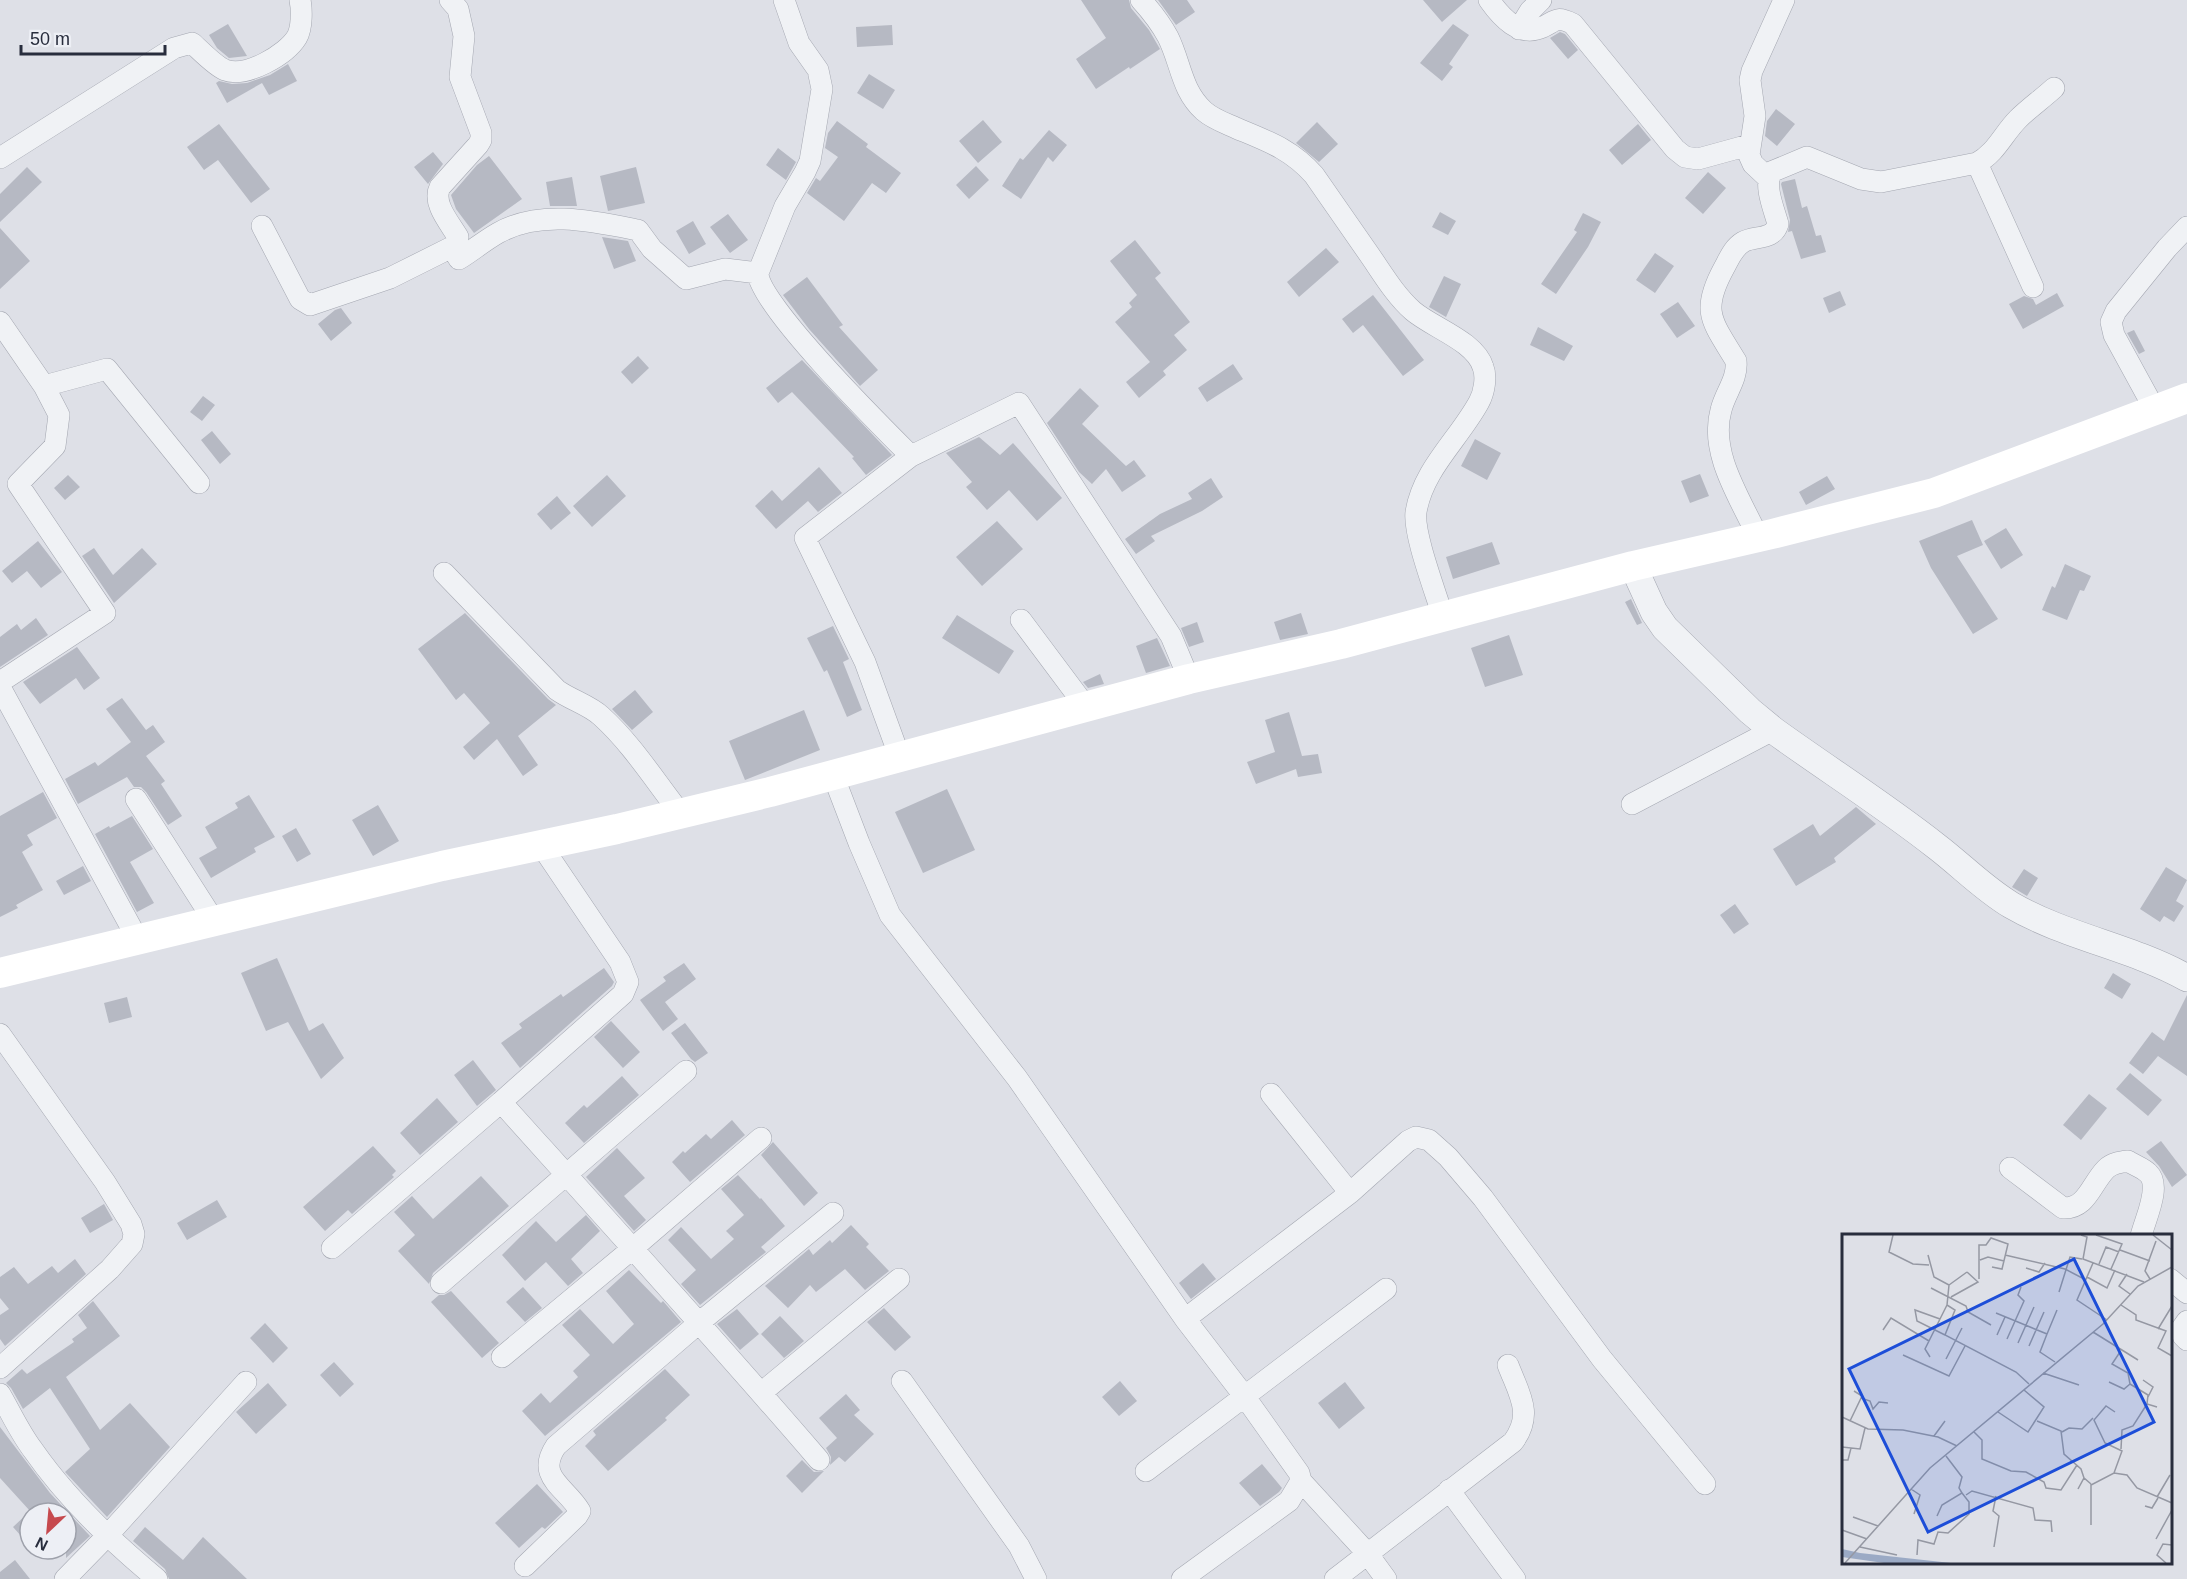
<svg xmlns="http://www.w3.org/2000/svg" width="2187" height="1579" font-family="Arial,sans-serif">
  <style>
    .building { fill: #b6b9c3 }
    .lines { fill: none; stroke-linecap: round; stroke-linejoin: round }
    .minor-casing { stroke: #a4a7b1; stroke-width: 22 }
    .tertiary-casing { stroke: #a4a7b1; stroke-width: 28 }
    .minor { stroke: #f0f2f5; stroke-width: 21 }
    .tertiary { stroke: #f0f2f5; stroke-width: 27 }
    .secondary { stroke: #fff; stroke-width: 30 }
    .inset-road { fill: none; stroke: #9598a3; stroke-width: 1.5 }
    .view { fill: #1d4ed8; fill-opacity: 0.15; stroke: #1d4ed8; stroke-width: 3 }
    .inset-edge { fill: none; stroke: #282d3d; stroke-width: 3 }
  </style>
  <rect width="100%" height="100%" fill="#dee0e7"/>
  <path class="building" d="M1081,0H1129L1131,8L1149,30L1160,49L1130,69L1129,67L1096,89L1076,59L1106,38Z
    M1158,0H1187L1195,12L1176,25Z
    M1423,0H1467L1442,22Z
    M228,24L247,56L229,58L217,48L209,35Z
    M1453,24L1469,35L1449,64L1453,67L1442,81L1420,63Z
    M892,25L893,45L857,47L856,27Z
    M1560,32L1565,34L1578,50L1568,59L1550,38Z
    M288,64L297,81L269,95L262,83L227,103L216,83L219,81L232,84L247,83L270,75Z
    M869,74L895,90L883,109L857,93Z
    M1776,109L1795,124L1777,146L1765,136L1767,121Z
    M983,120L1002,142L978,163L959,141Z
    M837,121L868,144L866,147L901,173L886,193L872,183L844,221L807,193L816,178L820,181L838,157L825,148L828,133Z
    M1317,122L1338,144L1319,162L1296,143Z
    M219,124L270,189L251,203L218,160L204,170L187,147Z
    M1638,124L1651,140L1622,165L1609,150Z
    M1049,130L1067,145L1053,162L1048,157L1021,199L1002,186L1020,158L1023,160Z
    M778,148L796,162L786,180L766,165Z
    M433,152L443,164L428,184L414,167Z
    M489,156L522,199L474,233L456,209L451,195L477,165Z
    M976,166L989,180L969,199L956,185Z
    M27,167L42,182L0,222V194Z
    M636,167L645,203L608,211L600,176Z
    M1708,172L1726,188L1703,214L1685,198Z
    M572,177L577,206H550L546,182Z
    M1795,179L1802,208L1807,206L1816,236L1821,235L1826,252L1801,259L1792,231L1788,232L1790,220L1781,184L1782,182Z
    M1440,212L1456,221L1448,235L1432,227Z
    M1583,213L1601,222L1588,247L1556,294L1541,284L1577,232L1574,230Z
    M728,214L748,240L730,253L710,227Z
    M693,221L706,244L689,254L676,231Z
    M0,228L30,261L0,289Z
    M602,237L628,241L636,261L614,269Z
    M1135,240L1161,273L1155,278L1190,322L1174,335L1187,350L1163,371L1166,375L1139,398L1126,382L1150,362L1115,322L1132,307L1129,303L1137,295L1110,261Z
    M1326,248L1339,262L1299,297L1287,282Z
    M1655,253L1674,266L1655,293L1636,280Z
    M1444,276L1461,284L1446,317L1429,307Z
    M807,277L843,325L839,327L878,370L860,386L809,329L783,295Z
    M1840,291L1846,305L1829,313L1823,298Z
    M2057,293L2064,306L2023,329L2009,304L2024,296L2033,299L2036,305Z
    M1373,295L1424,360L1403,376L1363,325L1353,333L1342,319Z
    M1678,302L1695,326L1677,338L1660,314Z
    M341,308L352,323L331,341L318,324L335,310Z
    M1538,327L1573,346L1564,361L1530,345Z
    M2134,330L2145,351L2139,354L2127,333Z
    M638,356L649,368L632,384L621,372Z
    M802,360L892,455L866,475L852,458L854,457L792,392L778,403L766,388Z
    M1233,364L1243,379L1207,402L1198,388Z
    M1080,388L1099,406L1082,424L1126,466L1134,460L1146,476L1122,492L1106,469L1092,484L1079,472L1047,423Z
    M203,396L215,405L202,421L190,412Z
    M212,431L231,454L220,464L201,440Z
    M979,437L1000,455L1013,443L1062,498L1037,521L1009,490L987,510L966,487L972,482L946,453Z
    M1475,439L1501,453L1487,480L1461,466Z
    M819,467L842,493L818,512L808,501L776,529L755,506L772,490L782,501Z
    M1700,474L1709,496L1690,503L1681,481Z
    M68,475L80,487L65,500L54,488Z
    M607,475L626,496L592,527L573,506Z
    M1827,476L1835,489L1806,505L1799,492Z
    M1211,478L1223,497L1202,511L1151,536L1155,541L1136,554L1125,539L1160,514L1192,499L1188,493Z
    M557,496L571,513L551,530L537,514Z
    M1972,520L1983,545L1957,556L1998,619L1973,634L1931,568L1919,541Z
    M997,521L1023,549L982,586L956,557Z
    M2006,528L2023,555L2001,569L1984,541Z
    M38,541L62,572L41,588L27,571L12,583L2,571Z
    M1492,542L1500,564L1453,579L1446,557Z
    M94,548L113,575L142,548L157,564L114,603L82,556Z
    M2065,564L2091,576L2084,591L2080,590L2067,620L2042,610L2052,586L2055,588Z
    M1631,599L1642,623L1637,625L1625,602Z
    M465,613L548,699L556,705L518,736L538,765L523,776L497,739L474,760L463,747L490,723L464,693L456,700L418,649Z
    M1301,613L1308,634L1280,640L1274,622Z
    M957,615L1014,651L999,674L942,638Z
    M36,618L48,635L0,667V637L17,624L21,630Z
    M1197,622L1204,642L1189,647L1181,628Z
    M833,626L849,659L843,662L862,710L847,717L827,670L824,672L807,638Z
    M1509,635L1523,675L1485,687L1471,648Z
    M1157,638L1170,666L1146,673L1136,646Z
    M77,647L100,678L84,690L76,678L40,704L23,682Z
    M1100,674L1104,684L1088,688L1083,682Z
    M635,690L653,712L632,730L612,709Z
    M122,698L146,730L153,725L165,742L146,756L165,781L161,784L182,816L168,825L146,792L141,787H134L127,777L78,804L65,779L95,762L98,766L131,742L106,709Z
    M804,710L820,750L745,780L729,741Z
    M1289,712L1302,756L1318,754L1322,773L1298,777L1296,769L1256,784L1247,762L1275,752L1265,720Z
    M947,789L975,850L923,873L895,812Z
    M43,792L57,818L27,835L33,845L22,852L43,890L16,905L18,908L0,917V816Z
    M249,795L275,837L254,848L256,852L211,878L199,858L217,848L205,827L238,808L235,803Z
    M378,805L399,841L373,856L352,820Z
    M1856,807L1876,824L1834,858L1836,862L1796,886L1773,849L1813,824L1820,836Z
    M132,816L153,849L130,862L154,903L137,912L95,834L109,826L110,828Z
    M296,828L311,854L297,862L282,836Z
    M83,866L91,881L64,895L56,881Z
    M2166,867L2187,880L2176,901L2184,906L2174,922L2164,916L2160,922L2140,909Z
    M2024,869L2038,878L2027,896L2012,887Z
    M1735,904L1749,924L1734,934L1720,915Z
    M277,958L309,1031L323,1023L344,1058L321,1079L288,1022L266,1031L241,973Z
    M684,963L696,979L665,1002L678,1019L663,1031L640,1000L666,981L663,977Z
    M604,968L614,982L612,986L520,1068L501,1043L522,1028L519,1024L561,994L563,997Z
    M2113,973L2131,984L2122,999L2104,988Z
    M2187,995V1076L2158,1056L2143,1074L2129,1063L2152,1032L2164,1041Z
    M127,997L132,1017L109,1023L104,1003Z
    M611,1021L640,1052L623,1068L594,1037Z
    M685,1023L708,1053L695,1062L691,1059L671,1033Z
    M473,1060L496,1090L477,1106L454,1075Z
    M2130,1073L2162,1100L2148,1116L2116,1089Z
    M622,1076L639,1095L584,1143L565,1123L584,1105L587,1108Z
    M2089,1094L2107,1108L2081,1140L2063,1125Z
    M437,1098L458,1122L420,1155L400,1133Z
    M732,1120L745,1135L690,1182L672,1162L683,1151L685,1153L706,1134L711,1139Z
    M2161,1141L2187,1175L2172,1187L2159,1166L2146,1152Z
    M773,1142L818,1193L804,1206L761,1155Z
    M373,1146L396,1171L392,1175L394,1177L352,1214L348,1210L325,1231L303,1207Z
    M617,1148L645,1178L624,1196L646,1220L634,1231L586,1177Z
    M738,1175L760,1199L761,1198L785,1226L761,1247L766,1252L700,1305L681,1284L696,1270L668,1240L681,1227L711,1259L734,1239L726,1231L744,1215L721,1189Z
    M481,1176L509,1206L433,1273L429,1284L398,1251L415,1235L394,1212L412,1196L433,1219Z
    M217,1200L227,1217L187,1240L177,1223Z
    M104,1204L113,1220L90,1233L81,1218Z
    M586,1215L600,1231L571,1259L583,1273L568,1286L546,1262L525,1281L502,1255L536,1221L556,1242Z
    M851,1225L869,1244L866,1247L889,1271L865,1290L845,1269L816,1292L810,1285L788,1308L765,1286L809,1249L813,1255L830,1240L832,1243Z
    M75,1259L86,1274L5,1346L0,1339V1315L9,1309L0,1298V1277L14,1267L28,1284L52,1266L58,1273Z
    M1203,1263L1216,1279L1191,1299L1179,1283Z
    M629,1270L661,1303L663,1301L681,1322L545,1436L522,1411L541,1393L550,1403L578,1377L573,1371L590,1355L562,1325L580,1309L613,1344L634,1324L606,1291Z
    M523,1287L542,1308L525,1322L506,1302Z
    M451,1291L499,1343L482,1358L431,1302L439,1295H444Z
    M93,1301L120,1336L66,1377L100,1430L130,1403L170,1447L107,1517L65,1472L90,1449L50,1388L23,1409L11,1388L6,1383L22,1369L27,1374L74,1342L72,1339L87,1328L78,1315Z
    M884,1308L911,1337L895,1351L867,1322Z
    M737,1309L759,1334L740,1350L717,1324Z
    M780,1316L804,1341L784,1358L761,1334Z
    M265,1323L288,1348L273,1363L250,1338Z
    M334,1362L354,1384L340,1397L320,1375Z
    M665,1369L690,1395L665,1418L667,1420L608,1471L585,1446L596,1435L593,1431Z
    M1120,1381L1137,1401L1119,1416L1102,1397Z
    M1345,1382L1365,1408L1339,1429L1318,1403Z
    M268,1383L287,1405L256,1434L236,1412Z
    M846,1394L860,1410L854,1415L874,1434L845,1462L839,1457L830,1465L831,1457L826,1448L837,1438L819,1418Z
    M0,1427L50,1493L90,1536L66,1558V1513H32L30,1511V1546L13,1527L30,1511L0,1478Z
    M802,1460L814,1472L824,1471L802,1493L786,1476Z
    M1262,1464L1282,1488L1279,1492L1260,1506L1239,1483Z
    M537,1484L563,1512L545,1529L542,1527L519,1548L495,1523Z
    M145,1527L183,1560L203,1537L247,1579H169L165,1569L133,1541Z
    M15,1560L30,1579H0V1572Z"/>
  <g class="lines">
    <defs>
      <path id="minor" d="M784,0L799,43L818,70L822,89L810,161L805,172L785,206L758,273C758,304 883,428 911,456
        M1141,0C1151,11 1161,24 1168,37C1181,63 1181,90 1204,111C1213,119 1225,123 1236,128C1267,141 1291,149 1314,175C1333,202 1352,230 1371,257C1384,276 1396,296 1413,311C1433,328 1475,341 1483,367C1487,377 1484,393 1479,402C1459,439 1423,469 1416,512C1413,534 1436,593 1443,617
        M1489,0C1501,17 1519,38 1543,27C1557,20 1557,16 1573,24L1675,149L1685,157L1698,159L1749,145
        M1519,29L1530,11L1541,0
        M0,158L174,48L192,43C200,50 215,66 225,70C246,78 286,55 297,37C302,28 302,10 300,0
        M1977,163L2033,287
        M1768,178L1753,164L1749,155L1755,116L1750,80L1752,71L1784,0
        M262,226L300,299L310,305L390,278L456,245L458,237C449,222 432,203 440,187L478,145L481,140V133L460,77L464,36L458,9L450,0
        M452,248L459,259C472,251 484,241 498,233C540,209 593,221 638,230L652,249L686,279L725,269L758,273
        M0,322L44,386
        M2155,410L2114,335L2111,322L2116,311L2167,248L2187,227
        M1758,537C1740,498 1709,453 1721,410C1725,393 1738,379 1736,361C1712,321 1700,312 1724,268C1729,259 1733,248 1743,242C1755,235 1773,241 1778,224C1774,209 1764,187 1771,172L1807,157L1861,179L1881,182L1977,163C1996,153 2003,134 2018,119C2029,108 2042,99 2054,88
        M444,573L557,690C571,700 589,705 601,716C632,744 655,781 681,814
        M1021,620L1086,707
        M0,682L105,613L18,484L55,446L59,415L44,386L107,369L199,483
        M0,687L138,940
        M900,758L865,662L805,538L911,456L1019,403L1171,636L1189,679
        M833,775L859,843L890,915L1017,1078L1185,1319L1245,1397L1299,1473L1301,1481L1289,1501L1182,1579
        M136,799L214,921
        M1632,804L1773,730
        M541,845L620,962L628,982L623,994L501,1102C608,1221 715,1339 819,1460
        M0,1034L105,1182L131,1224L134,1234L132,1244L110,1269L0,1368
        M1271,1094L1350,1193
        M2010,1168L2063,1208C2087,1209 2091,1184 2106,1169C2112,1163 2120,1162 2128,1161C2134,1165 2143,1168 2148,1173C2162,1186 2145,1219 2141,1236
        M332,1248L501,1102
        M2170,1279L2187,1293
        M441,1283L686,1071
        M1185,1319L1350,1193L1408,1141L1416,1137L1429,1140L1448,1157L1483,1198L1602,1359L1705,1484
        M2187,1321L2182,1328L2183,1336L2187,1340
        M502,1357L632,1249L761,1138
        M902,1381L1019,1546L1036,1579
        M761,1393L899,1279
        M0,1394C11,1413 20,1433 33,1450C67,1499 111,1541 157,1579
        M1146,1471L1386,1289
        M1301,1481L1367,1553L1386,1579
        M1449,1490L1515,1579
        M525,1566L577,1516L580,1511C566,1487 535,1477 556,1446L700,1322L833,1213
        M65,1579L107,1536L246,1382
        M1335,1579L1513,1442C1534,1414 1519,1394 1508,1365"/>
      <path id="tertiary" d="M1633,566L1654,612L1665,628L1750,711L1773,730C1827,769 1884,805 1936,846C1961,865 1984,889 2011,905C2066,937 2132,947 2187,978"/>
    </defs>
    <use href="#minor" class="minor-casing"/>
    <use href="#tertiary" class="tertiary-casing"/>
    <use href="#minor" class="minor"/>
    <use href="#tertiary" class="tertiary"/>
    <path class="secondary" d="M0,973L442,866L617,829L770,792L1189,679L1341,644L1633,566L1772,534L1934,493L2187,398"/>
  </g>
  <g transform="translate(1842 1234)">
    <rect width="330" height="330" fill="#dee0e7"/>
    <path d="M0,315L18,319L109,329H42L0,323Z" fill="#9baac5"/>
    <path class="inset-road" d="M51,1L47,18L71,30L87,31M239,1L245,3L241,25L302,48M254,1L280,10L269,35M311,1L330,16M278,16L308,27M86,21L92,43L107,51L105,71L113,76L103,101L174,138L187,150M163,21L223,35L244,46M138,26L146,23L162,27M251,29L235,66L265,86M257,30L264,13L277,18M184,34L197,38L203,29M285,40L277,52L288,60M245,43L265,54L273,36M137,45V11H144L149,4L166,10L160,35L150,33M308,45L303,37L314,7M107,51L125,38M89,54L124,72L126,78L149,91M217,58L228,23L240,25M109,63L136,48L125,38M279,71L294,81V86L324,97L316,114L330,122M154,79L205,100L198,118L213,128M98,85L73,76L75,87L103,101M316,95L330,72M41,96L49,84L87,107M251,98L296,126M205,100L215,76M155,101L163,83M165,105L182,67L176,61L179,53M176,109L192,73M187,112L202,78M61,121L107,142L123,112M88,123L83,115L105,71M104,125L120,94M201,139L237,151M301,146L311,153L306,163M267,148L282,155L288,150L286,139L270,130L278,118M288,150L306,161L305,170L315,173M19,164L28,167L31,175L37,168L46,169M156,178L186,198L202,173L182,156M0,183L26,195L61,196L96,203L115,212M8,187L20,162L12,157M195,187L219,197L222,220L239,235L242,244M132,198L140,206V225L169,237L184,238L202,248L204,254L219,256L235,231M220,198L227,194L240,195L251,184M92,202L103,187M0,213L18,215L23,194M279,215L280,196L291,192L305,170M0,226H6L9,214M272,239L280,217L263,209L252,186L264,172L273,178M69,255L78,261L72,280M236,255L242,244L249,250M124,261L130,257L191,274L193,286L209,287L210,298M315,263L328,241M303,272L310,274L316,264M95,282L100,271L120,259L117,254L120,243L104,222M11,283L36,292M249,291V251L272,239L285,241L295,254L330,269M0,296L25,305M314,305L330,276M18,313L55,321M152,313L157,282L151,277L154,262M75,321L76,306L92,310L96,298L106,299L127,280V268L120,259M3,329L88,234L261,90L296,52L330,33M324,329L315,321L321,310L330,311"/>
    <path class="view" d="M232,25L312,188L86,298L7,135Z"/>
    <rect width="330" height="330" class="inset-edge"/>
  </g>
  <g transform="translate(48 1531) rotate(206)"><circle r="28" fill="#edeff5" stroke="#9ea1ab" stroke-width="1.5"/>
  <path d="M0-4.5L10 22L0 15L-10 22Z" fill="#c6494e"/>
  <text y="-9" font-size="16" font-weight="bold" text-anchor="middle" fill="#282d3d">N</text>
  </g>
  <path d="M21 45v9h144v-9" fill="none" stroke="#282d3d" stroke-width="3"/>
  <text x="30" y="45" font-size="18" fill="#282d3d" stroke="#edeff5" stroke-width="4.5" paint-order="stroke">50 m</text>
</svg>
